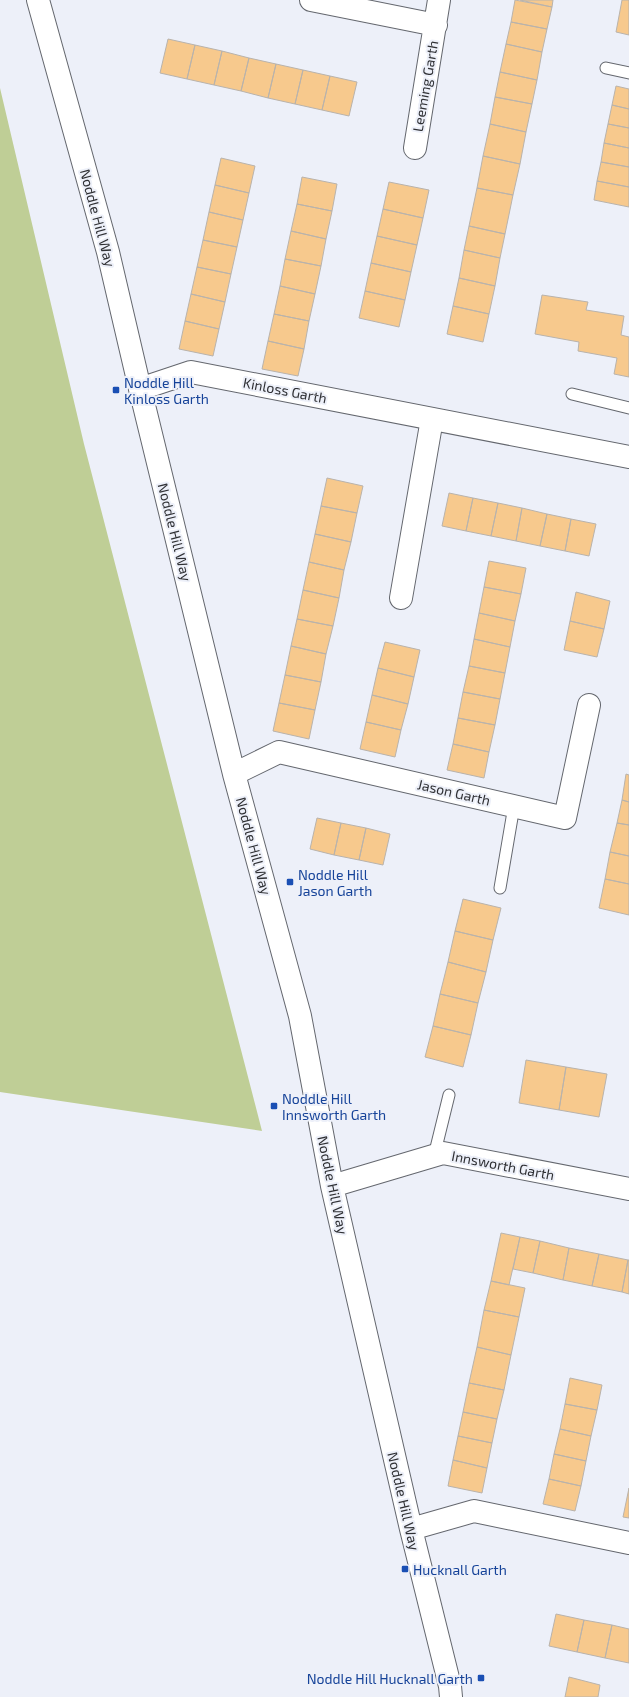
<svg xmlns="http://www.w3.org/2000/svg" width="629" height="1697" font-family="'Exo 2',sans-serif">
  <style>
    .green { fill: #bfce96 }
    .building { fill: #f7c98d; stroke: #b9b3ac }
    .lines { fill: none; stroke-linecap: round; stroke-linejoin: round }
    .service-casing { stroke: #64676e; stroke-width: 13 }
    .minor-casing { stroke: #64676e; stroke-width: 24 }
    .service { stroke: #fff; stroke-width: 11 }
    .minor { stroke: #fff; stroke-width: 22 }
    .transit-dot { fill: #1a4fb4; stroke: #edf0f9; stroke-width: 1.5 }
    .labels { text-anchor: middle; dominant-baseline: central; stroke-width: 4; stroke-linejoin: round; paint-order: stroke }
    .street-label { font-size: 14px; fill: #2f3034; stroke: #edf0f9 }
    .transit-label { font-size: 14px; fill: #164399; stroke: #edf0f9; text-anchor: start }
  </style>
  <rect width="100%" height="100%" fill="#edf0f9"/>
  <path class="green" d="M0,88L84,444L262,1131L0,1092Z"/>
  <path class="building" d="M515,0L552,7L547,29L511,22Z
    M520,0H553L552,7Z
    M622,0H629V35L616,32Z
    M511,22L547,29L542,52L506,44Z
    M168,39L195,45L187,79L160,73Z
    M506,44L542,52L537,80L500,72Z
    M195,45L222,51L214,85L187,79Z
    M222,51L249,58L241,91L214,85Z
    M249,58L276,64L268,98L241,91Z
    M276,64L303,70L295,104L268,98Z
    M303,70L330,76L322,110L295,104Z
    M500,72L537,80L532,104L495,97Z
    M330,76L357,82L349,116L322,110Z
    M616,86L629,89V109L612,105Z
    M495,97L532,104L526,132L490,124Z
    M612,105L629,109V128L608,124Z
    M490,124L526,132L520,164L483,156Z
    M608,124L629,128V148L604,143Z
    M604,143L629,148V167L601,162Z
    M483,156L520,164L513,195L477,188Z
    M221,158L255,166L249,193L215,185Z
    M601,162L629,167V187L597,181Z
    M302,177L337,184L332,211L297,204Z
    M597,181L629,187V207L594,200Z
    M389,182L429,190L423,218L383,209Z
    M215,185L249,193L243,220L209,212Z
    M477,188L513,195L505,234L469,226Z
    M297,204L332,211L326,239L291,231Z
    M383,209L423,218L417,245L377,236Z
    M209,212L243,220L237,247L203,240Z
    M469,226L505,234L500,258L464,250Z
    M291,231L326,239L321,266L285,259Z
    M377,236L417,245L411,272L371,263Z
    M203,240L237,247L231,274L197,267Z
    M464,250L500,258L495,286L459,278Z
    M285,259L321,266L315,294L280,286Z
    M371,263L411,272L405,300L365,291Z
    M197,267L231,274L225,302L191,294Z
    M459,278L495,286L489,314L453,306Z
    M280,286L315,294L309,321L274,314Z
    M365,291L405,300L399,327L359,318Z
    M191,294L225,302L219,329L185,321Z
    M542,295L588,302L586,310L624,316L621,335L629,337V377L614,374L617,358L578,351L579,342L535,334Z
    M453,306L489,314L483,342L447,334Z
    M274,314L309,321L304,349L268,341Z
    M185,321L219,329L213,356L179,349Z
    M268,341L304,349L298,376L262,369Z
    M327,478L363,486L357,513L321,506Z
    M449,493L473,498L466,531L442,526Z
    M473,498L498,503L491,536L466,531Z
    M498,503L522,508L516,541L491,536Z
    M321,506L357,513L351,542L315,534Z
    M522,508L547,514L540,546L516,541Z
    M547,514L571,519L565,551L540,546Z
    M571,519L596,524L589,556L565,551Z
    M315,534L351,542L344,570L309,562Z
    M489,561L526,568L521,594L484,587Z
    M309,562L344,570L339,598L303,590Z
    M484,587L521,594L515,621L479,613Z
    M303,590L339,598L333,626L297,619Z
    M576,592L610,601L604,629L570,621Z
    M479,613L515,621L510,647L474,639Z
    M297,619L333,626L326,654L291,646Z
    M570,621L604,629L597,657L564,650Z
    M474,639L510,647L505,673L469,666Z
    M385,642L420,650L414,677L378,668Z
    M291,646L326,654L321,682L285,675Z
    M469,666L505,673L500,699L463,692Z
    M378,668L414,677L408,704L372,695Z
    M285,675L321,682L315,710L279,703Z
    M463,692L500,699L495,725L458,718Z
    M372,695L408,704L401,730L366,722Z
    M279,703L315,710L309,739L273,731Z
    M458,718L495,725L489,752L453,744Z
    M366,722L401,730L395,757L360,749Z
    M453,744L489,752L484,778L447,770Z
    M626,774L629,775V802L622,800Z
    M622,800L629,802V825L617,823Z
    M317,818L341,823L334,855L310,849Z
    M341,823L366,828L359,860L334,855Z
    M617,823L629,825V856L610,852Z
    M366,828L390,834L383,865L359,860Z
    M610,852L629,856V884L605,879Z
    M605,879L629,884V915L599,908Z
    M463,899L501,908L493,940L455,931Z
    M455,931L493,940L486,972L448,962Z
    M448,962L486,972L478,1003L440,994Z
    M440,994L478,1003L471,1035L433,1026Z
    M433,1026L471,1035L463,1067L425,1057Z
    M526,1060L566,1067L559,1110L519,1103Z
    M566,1067L607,1074L599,1117L559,1110Z
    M501,1233L520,1237L509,1285L491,1281Z
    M520,1237L540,1241L533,1273L513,1269Z
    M540,1241L569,1248L563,1280L533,1273Z
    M569,1248L599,1254L592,1286L563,1280Z
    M599,1254L628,1260L622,1292L592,1286Z
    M628,1260H629V1294L622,1292Z
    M491,1281L525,1288L519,1317L484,1310Z
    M484,1310L519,1317L511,1355L477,1347Z
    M477,1347L511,1355L504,1390L469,1383Z
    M570,1378L602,1385L597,1410L565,1404Z
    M469,1383L504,1390L497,1419L463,1412Z
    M565,1404L597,1410L591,1436L560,1429Z
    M463,1412L497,1419L492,1443L458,1436Z
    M560,1429L591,1436L586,1461L554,1454Z
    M458,1436L492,1443L487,1468L453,1460Z
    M554,1454L586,1461L581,1486L549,1479Z
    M453,1460L487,1468L482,1493L448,1486Z
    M549,1479L581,1486L575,1511L543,1504Z
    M629,1488V1518L623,1517Z
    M556,1614L584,1620L577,1652L549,1646Z
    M584,1620L612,1625L605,1658L577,1652Z
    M612,1625L629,1629V1663L605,1658Z
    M569,1677L600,1685L598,1697H565Z"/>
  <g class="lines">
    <defs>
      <path id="service" d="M606,68L629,73
        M572,394L629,408
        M500,888L514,806
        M434,1156L449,1095"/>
      <path id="minor" d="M38,0L108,252L140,389L234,774L300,1016L332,1186L411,1529L450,1686L451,1697
        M311,0L436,25
        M415,148L439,0
        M140,389L191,372L629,457
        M401,598L432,419
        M234,774L279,752L565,818L589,705
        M332,1186L443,1153L629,1189
        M411,1529L474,1511L629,1543"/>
    </defs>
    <use href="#service" class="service-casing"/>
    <use href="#minor" class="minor-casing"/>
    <use href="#service" class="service"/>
    <use href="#minor" class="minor"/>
  </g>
  <g class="transit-dot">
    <rect x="112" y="386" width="8" height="8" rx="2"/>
    <rect x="286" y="878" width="8" height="8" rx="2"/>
    <rect x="270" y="1102" width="8" height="8" rx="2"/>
    <rect x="401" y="1565" width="8" height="8" rx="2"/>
    <rect x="477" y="1674" width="8" height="8" rx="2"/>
  </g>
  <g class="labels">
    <g class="street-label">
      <text transform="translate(425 86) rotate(-80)">Leeming Garth</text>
      <text transform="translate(98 218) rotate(75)">Noddle Hill Way</text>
      <text transform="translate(285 390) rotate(11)">Kinloss Garth</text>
      <text transform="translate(175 532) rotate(76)">Noddle Hill Way</text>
      <text transform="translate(454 792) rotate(13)">Jason Garth</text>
      <text transform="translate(254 846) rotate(75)">Noddle Hill Way</text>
      <text transform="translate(503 1165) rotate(11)">Innsworth Garth</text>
      <text transform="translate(333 1185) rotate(78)">Noddle Hill Way</text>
      <text transform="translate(404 1501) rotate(77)">Noddle Hill Way</text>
    </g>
    <g class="transit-label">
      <text x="124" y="382">Noddle Hill<tspan x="124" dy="16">Kinloss Garth</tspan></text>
      <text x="298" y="874">Noddle Hill<tspan x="298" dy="16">Jason Garth</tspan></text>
      <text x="282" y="1098">Noddle Hill<tspan x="282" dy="16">Innsworth Garth</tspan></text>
      <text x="413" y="1569">Hucknall Garth</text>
      <text x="473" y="1678" text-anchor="end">Noddle Hill Hucknall Garth</text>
    </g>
  </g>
</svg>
